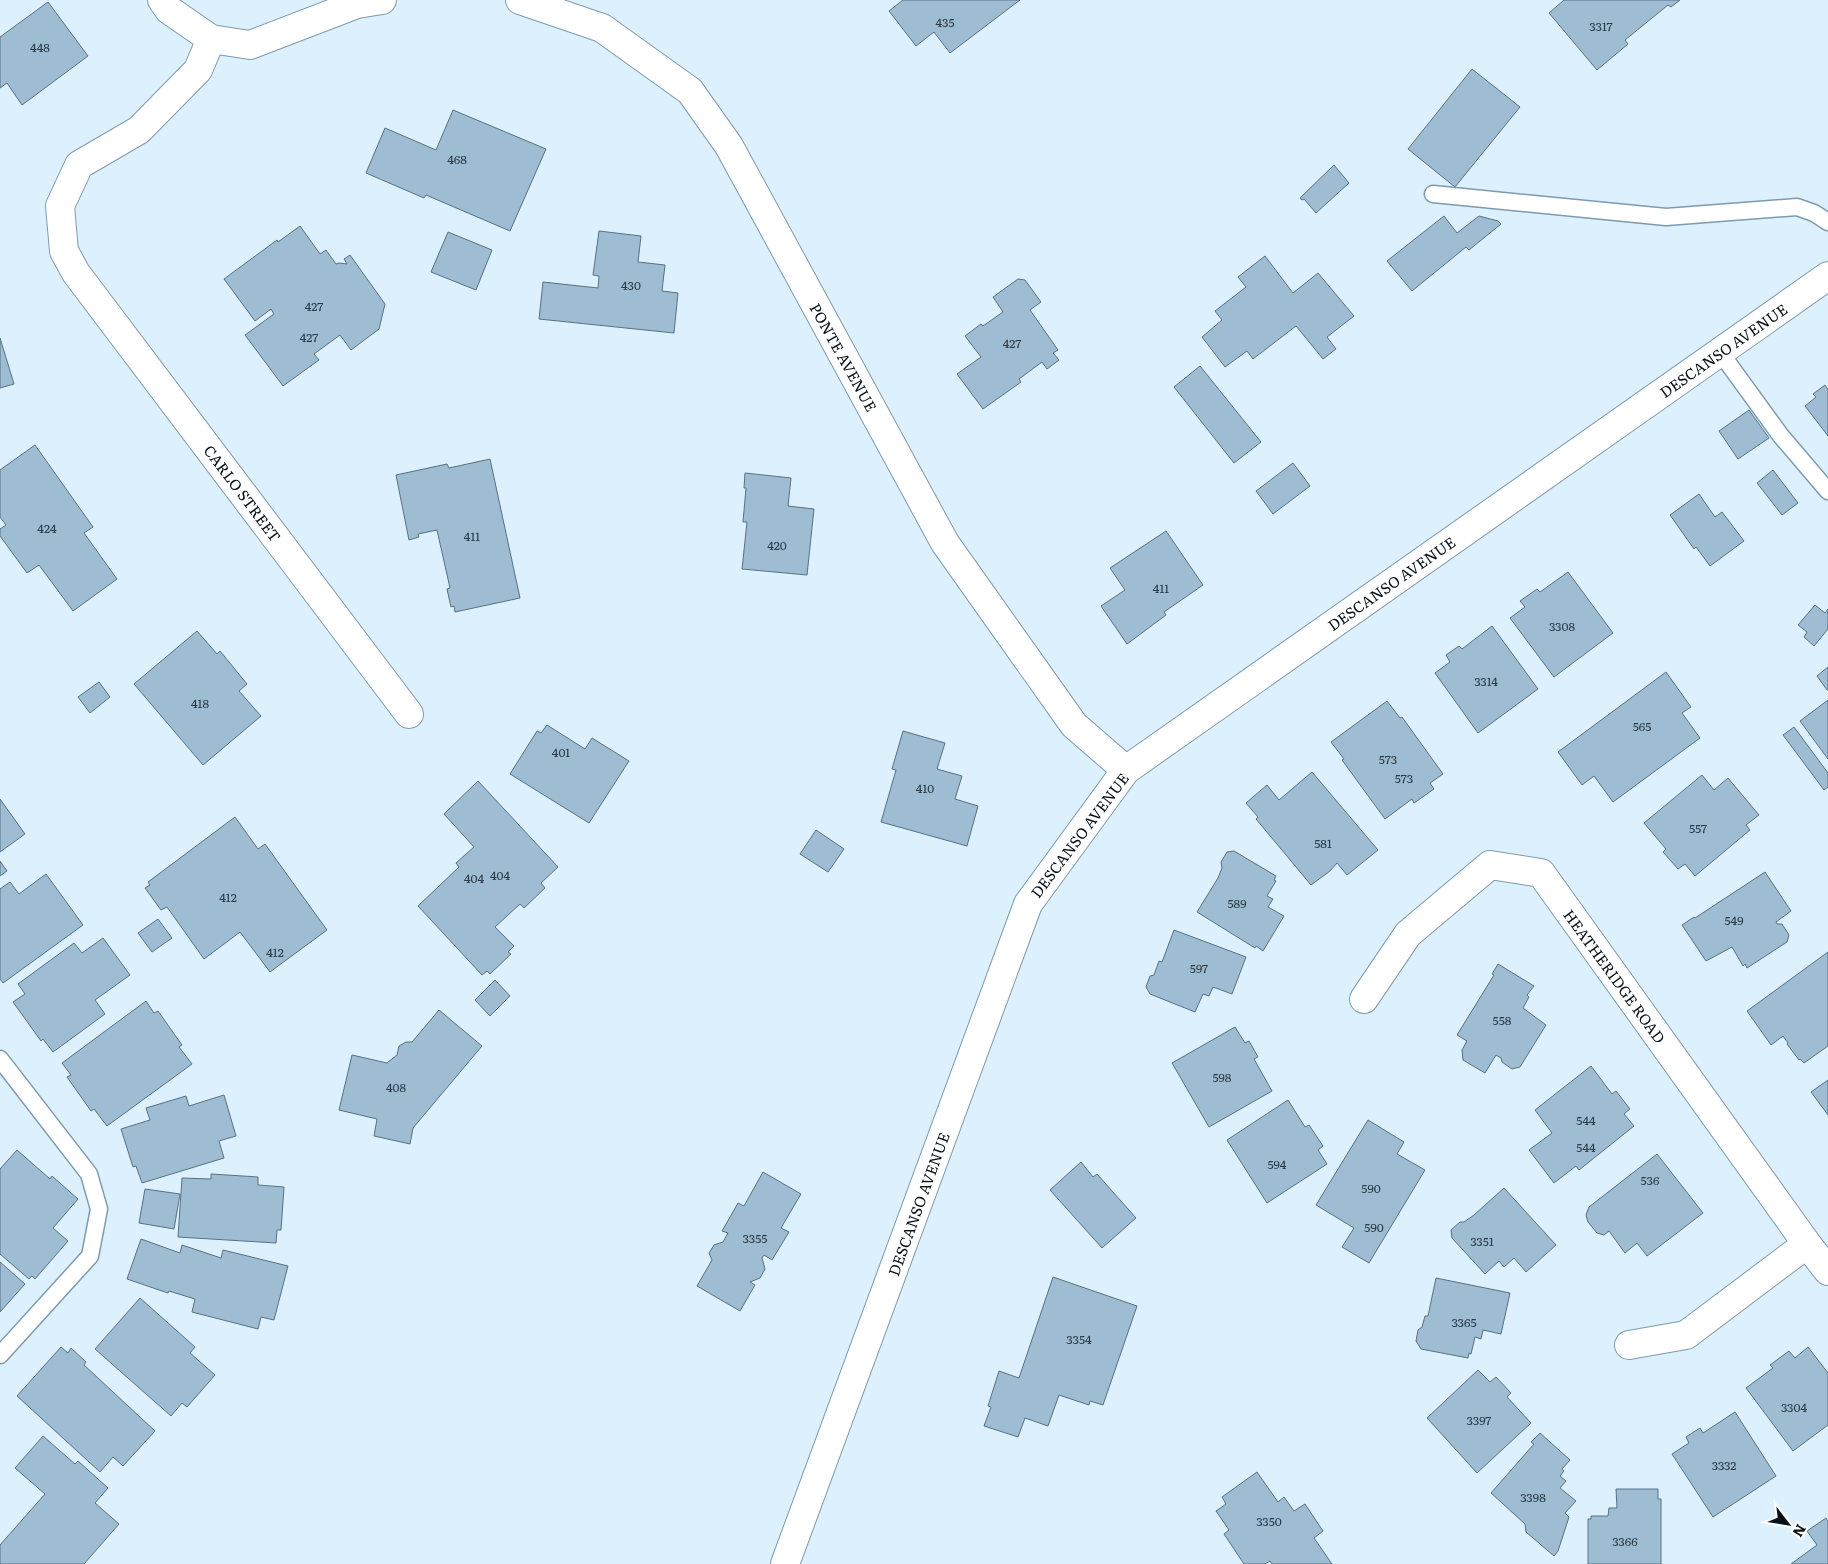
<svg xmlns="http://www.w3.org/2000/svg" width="1828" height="1564" font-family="Literata,serif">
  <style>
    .building { fill: #9ebdd2; stroke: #557285 }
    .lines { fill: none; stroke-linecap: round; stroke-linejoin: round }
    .service-casing { stroke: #7c9baf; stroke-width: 19 }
    .minor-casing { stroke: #7c9baf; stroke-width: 30 }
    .tertiary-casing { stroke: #7c9baf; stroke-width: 30 }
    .service { stroke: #fff; stroke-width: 16 }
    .minor { stroke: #fff; stroke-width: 28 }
    .tertiary { stroke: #fff; stroke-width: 28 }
    .labels { text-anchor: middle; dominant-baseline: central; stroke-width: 5; stroke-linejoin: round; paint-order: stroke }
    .number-label { font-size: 12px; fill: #2b3a45 }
    .street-label { font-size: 15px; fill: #050f16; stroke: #fff }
  </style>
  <rect width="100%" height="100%" fill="#ddf0fd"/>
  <path class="building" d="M903,0H1020L950,53L934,32L916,46L889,11Z
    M1564,0H1680L1671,7L1668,5L1625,40L1628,44L1597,70L1549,13Z
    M48,2L88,56L22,105L7,83L0,88V37Z
    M1472,69L1520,107L1455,187L1408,149Z
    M453,110L546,149L510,231L426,195L424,198L366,173L385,128L436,150Z
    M1334,165L1349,183L1316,213L1304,199L1302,200L1300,198Z
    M1444,216L1457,233L1479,216L1498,221L1501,224L1469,250L1466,247L1412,291L1387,261Z
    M300,226L320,254L326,250L336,264L339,263L347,264L344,259L350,255L385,304L379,329L351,350L340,335L314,354L319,360L283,386L245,335L274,314L271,309L255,321L224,279L277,240L278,242Z
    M599,231L641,236L638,262L665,265L662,291L678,293L674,333L539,319L543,282L598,288L599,276L593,275Z
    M448,232L492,250L476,290L431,272Z
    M1265,256L1293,293L1318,273L1354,316L1327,337L1336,349L1323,359L1296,326L1253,359L1247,351L1225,367L1202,337L1222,320L1215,311L1246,287L1238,277Z
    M1018,279L1025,280L1041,302L1030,310L1058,350L1053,353L1059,360L1047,369L1042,362L1019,379L1021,382L983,409L957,374L981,357L965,336L981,324L983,326L1003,312L993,297Z
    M0,338L14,384L0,388Z
    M1200,366L1261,442L1234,463L1174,387Z
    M1825,385L1828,389V436L1805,406L1816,397L1813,394Z
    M1749,410L1769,438L1738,459L1719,431Z
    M35,445L93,527L84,533L117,579L73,611L39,565L27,573L0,536V529L6,525L0,517V470Z
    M490,459L520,598L455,612L454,606L451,607L447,589L450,588L437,530L418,534L419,537L409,540L396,475L447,464L449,468Z
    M1293,463L1310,486L1273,514L1256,491Z
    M1773,470L1798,503L1782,515L1757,483Z
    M745,473L791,478L788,506L814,509L807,575L742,569L747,522H743L746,488H744Z
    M1699,494L1715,517L1722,512L1744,541L1710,566L1696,547L1694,549L1670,515Z
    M1166,531L1203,585L1164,612L1166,615L1127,644L1101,606L1125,590L1110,568Z
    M1568,572L1613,633L1554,677L1510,618L1525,607L1520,601L1537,589L1540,592Z
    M1815,605L1825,613L1828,609V629L1814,646L1804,637L1807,632L1798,625Z
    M1492,626L1538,689L1478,733L1435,673L1450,662L1446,655L1459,646L1462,649Z
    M197,631L217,654L220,651L247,684L239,691L261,716L203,765L134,684Z
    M1828,667V690H1827L1817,676Z
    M1666,672L1691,707L1682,713L1700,738L1613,802L1594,776L1582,785L1558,752Z
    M99,682L110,697L90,713L78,697Z
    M1828,700V759L1800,721Z
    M1387,701L1400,718L1402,717L1443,774L1430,783L1434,789L1414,803L1412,799L1385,819L1342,760L1344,759L1331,742Z
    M547,725L585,749L592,738L629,761L589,823L510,774L537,731L541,733Z
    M1794,727L1828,773V787L1824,790L1783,735Z
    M903,731L945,743L937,769L962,776L955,799L978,806L967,846L881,822L896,770L892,769Z
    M1312,772L1378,850L1347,875L1337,863L1330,871L1311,885L1256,819L1258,817L1246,803L1267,785L1279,800Z
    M1702,775L1714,790L1728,778L1759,815L1746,825L1750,830L1695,876L1685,864L1678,869L1663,852L1666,849L1644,823Z
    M478,781L558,867L541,883L545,888L524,908L520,904L495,927L514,946L508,952L511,954L490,974L487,971L482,975L418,906L459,867L456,863L474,847L444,814Z
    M0,799L25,834L0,852Z
    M235,817L258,849L265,844L327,930L270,972L240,932L204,959L167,907L161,910L145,888L150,885L148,882Z
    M816,830L844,849L828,872L800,854Z
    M1234,851L1276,876L1274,880L1276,881L1267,896L1273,899L1268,907L1284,916L1263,951L1256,946L1255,948L1197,912L1218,878L1222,868L1221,862L1227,852Z
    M0,861L7,871L0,876Z
    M1765,872L1791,911L1776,922L1777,924H1782L1789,935L1787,942L1747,968L1745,964L1743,966L1732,947L1706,961L1682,925L1694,917L1695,918Z
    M46,874L83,925L3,983L0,979V889L10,882L19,894Z
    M158,919L172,938L152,952L138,933Z
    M1174,930L1246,957L1232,994L1213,987L1209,996L1203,994L1195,1012L1150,994L1146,987L1150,976L1154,975L1159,961L1162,962Z
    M103,938L130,975L95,1000L105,1014L53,1052L43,1039L41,1041L13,1002L25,994L18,984L74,943L82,953Z
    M1828,952V1046L1804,1063L1800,1059L1799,1060L1787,1044L1788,1043L1783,1036L1771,1045L1747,1011Z
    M1498,964L1534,986L1527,995L1529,997L1523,1008L1546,1025L1520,1067L1512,1069L1502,1062L1501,1058L1496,1055L1485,1073L1463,1060L1462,1050L1467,1041L1457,1035L1494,975L1492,974Z
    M495,980L510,996L490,1016L475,1000Z
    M146,1001L154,1013L158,1011L182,1045L179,1047L192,1064L107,1126L94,1109L91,1111L67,1077L71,1075L62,1063Z
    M439,1010L482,1046L413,1128L410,1144L374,1136L377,1119L339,1110L352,1055L387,1063L397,1055L399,1046L406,1042H412Z
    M1235,1027L1245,1043L1249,1041L1258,1057L1254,1059L1272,1091L1209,1127L1172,1063Z
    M1591,1066L1612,1094L1616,1091L1630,1109L1624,1114L1634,1126L1579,1170L1576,1166L1554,1183L1529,1150L1552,1133L1535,1110Z
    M1828,1080V1115L1811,1092Z
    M224,1095L236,1136L219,1141L224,1158L142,1183L136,1166L133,1167L121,1129L150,1120L146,1108L186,1096L189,1106Z
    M1288,1100L1305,1127L1309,1125L1323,1146L1318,1150L1327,1164L1267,1203L1227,1140Z
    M1368,1120L1404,1142L1397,1154L1425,1170L1369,1263L1342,1247L1354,1228L1316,1205Z
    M17,1150L50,1179L52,1176L78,1199L53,1228L68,1241L35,1279L32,1276L29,1279L0,1254V1169Z
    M1657,1154L1703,1213L1647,1256L1637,1243L1625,1253L1609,1231L1604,1235L1597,1233L1588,1222L1586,1215L1589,1207Z
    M1081,1162L1093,1177L1097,1174L1136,1218L1102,1248L1050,1190Z
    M763,1172L801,1194L781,1228L789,1232L772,1260L764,1255L762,1258L765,1269L760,1278L750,1282L755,1285L740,1311L697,1286L712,1260L709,1253L714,1245L723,1242L728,1233L722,1231L738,1203L744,1206Z
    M211,1174L258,1177V1185L284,1187L281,1230H277L276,1243L178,1237L182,1178L211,1179Z
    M1504,1188L1556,1245L1526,1272L1514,1258L1504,1267L1499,1261L1485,1274L1452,1238L1451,1230L1460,1222H1464L1474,1215Z
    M145,1189L180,1194L174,1229L139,1223Z
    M141,1239L180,1253L182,1245L221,1258L223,1250L288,1266L274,1320L261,1317L258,1329L192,1312L195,1299L169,1291L168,1293L127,1279Z
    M0,1262L25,1284L0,1312Z
    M1053,1277L1137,1306L1103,1405L1090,1401L1089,1405L1059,1395L1048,1426L1025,1418L1018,1437L984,1426L991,1407L988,1406L999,1371L1019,1378Z
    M1436,1278L1510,1293L1501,1334L1483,1330L1481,1339L1475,1337L1471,1354L1469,1353L1468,1358L1421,1349L1416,1341L1418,1330L1422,1327L1425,1316H1428Z
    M140,1298L195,1347L190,1353L215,1375L187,1407L182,1403L171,1416L95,1349Z
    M61,1347L68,1353L71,1348L86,1362L84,1365L155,1431L123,1466L113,1457L100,1472L17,1396Z
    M1808,1347L1828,1373V1425L1793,1451L1746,1388L1773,1368L1770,1365L1789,1351L1795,1358Z
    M1478,1370L1490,1382L1496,1377L1511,1393L1507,1397L1531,1423L1477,1473L1427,1418Z
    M1735,1412L1776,1476L1713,1517L1672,1454L1689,1443L1686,1437L1700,1428L1703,1433Z
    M1540,1433L1570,1460L1562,1469L1564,1471L1560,1476L1566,1481L1560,1488L1576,1501L1565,1513L1569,1517L1558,1551L1554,1556L1526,1532L1525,1524L1491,1493L1534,1444L1531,1442Z
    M43,1436L75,1464L78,1461L108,1488L95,1503L119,1524L84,1564H0V1545L45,1494L15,1468Z
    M1257,1472L1278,1502L1284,1497L1294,1511L1305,1504L1323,1531L1314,1538L1332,1564H1272L1270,1561L1265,1564H1244L1224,1534L1229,1530L1216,1511L1226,1504L1222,1497Z
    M1616,1489H1658V1499H1661V1564H1588V1519H1591V1516H1608L1609,1508H1617Z
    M1826,1518L1828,1521V1564H1791L1817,1545L1807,1531Z"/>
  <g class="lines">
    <defs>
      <path id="service" d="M1433,194L1666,217L1797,207L1814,213L1828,222
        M1720,352L1781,436L1828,491
        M0,1059L89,1174L99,1209L90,1256L0,1355"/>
      <path id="minor" d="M162,0L169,10L211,39L250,45L357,4L382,0
        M520,0L602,28L690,91L729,146L945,543L1074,725L1126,770
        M211,39L198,70L139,130L79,165L60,206L64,251L76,273L409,714
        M1364,999L1408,934L1490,865L1541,873L1807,1244L1828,1271
        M1629,1345L1686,1335L1807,1244"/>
      <path id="tertiary" d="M785,1564L1028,904L1126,770L1828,276"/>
    </defs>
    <use href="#service" class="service-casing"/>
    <use href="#minor" class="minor-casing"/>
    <use href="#tertiary" class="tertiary-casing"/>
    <use href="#service" class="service"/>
    <use href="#minor" class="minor"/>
    <use href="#tertiary" class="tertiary"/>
  </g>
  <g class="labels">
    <g class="number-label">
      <text x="945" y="22">435</text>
      <text x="1601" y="26">3317</text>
      <text x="40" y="47">448</text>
      <text x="457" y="159">468</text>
      <text x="631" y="285">430</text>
      <text x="314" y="306">427</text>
      <text x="309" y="337">427</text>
      <text x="1012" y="343">427</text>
      <text x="47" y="528">424</text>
      <text x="472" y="536">411</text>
      <text x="777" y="545">420</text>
      <text x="1161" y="588">411</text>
      <text x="1562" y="626">3308</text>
      <text x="1486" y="681">3314</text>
      <text x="200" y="703">418</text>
      <text x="1642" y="726">565</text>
      <text x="561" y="752">401</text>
      <text x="1388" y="759">573</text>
      <text x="1404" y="778">573</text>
      <text x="925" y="788">410</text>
      <text x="1698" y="828">557</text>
      <text x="1323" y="843">581</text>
      <text x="500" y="875">404</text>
      <text x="474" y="878">404</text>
      <text x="228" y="897">412</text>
      <text x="1237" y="903">589</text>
      <text x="1734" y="920">549</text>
      <text x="275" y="952">412</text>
      <text x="1199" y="968">597</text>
      <text x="1502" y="1020">558</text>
      <text x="1222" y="1077">598</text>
      <text x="396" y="1087">408</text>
      <text x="1586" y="1120">544</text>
      <text x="1586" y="1147">544</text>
      <text x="1277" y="1164">594</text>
      <text x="1650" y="1180">536</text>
      <text x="1371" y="1188">590</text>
      <text x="1374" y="1227">590</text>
      <text x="755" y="1238">3355</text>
      <text x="1482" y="1241">3351</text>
      <text x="1464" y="1322">3365</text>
      <text x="1079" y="1339">3354</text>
      <text x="1794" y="1407">3304</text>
      <text x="1479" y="1420">3397</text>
      <text x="1724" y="1465">3332</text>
      <text x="1533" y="1497">3398</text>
      <text x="1269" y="1521">3350</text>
      <text x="1625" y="1541">3366</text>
    </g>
    <g class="street-label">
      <text transform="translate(1723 350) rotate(-35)">DESCANSO AVENUE</text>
      <text transform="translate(844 357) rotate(61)">PONTE AVENUE</text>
      <text transform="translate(243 493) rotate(53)">CARLO STREET</text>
      <text transform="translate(1391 583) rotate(-35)">DESCANSO AVENUE</text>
      <text transform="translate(1079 835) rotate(-53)">DESCANSO AVENUE</text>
      <text transform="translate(1615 976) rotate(54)">HEATHERIDGE ROAD</text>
      <text transform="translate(918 1204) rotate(-70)">DESCANSO AVENUE</text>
    </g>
  </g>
  <g transform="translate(1788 1524) rotate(121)" stroke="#ffffff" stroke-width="4" paint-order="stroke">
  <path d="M0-4L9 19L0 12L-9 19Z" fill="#050f16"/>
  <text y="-8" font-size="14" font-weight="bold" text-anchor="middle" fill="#050f16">N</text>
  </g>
</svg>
